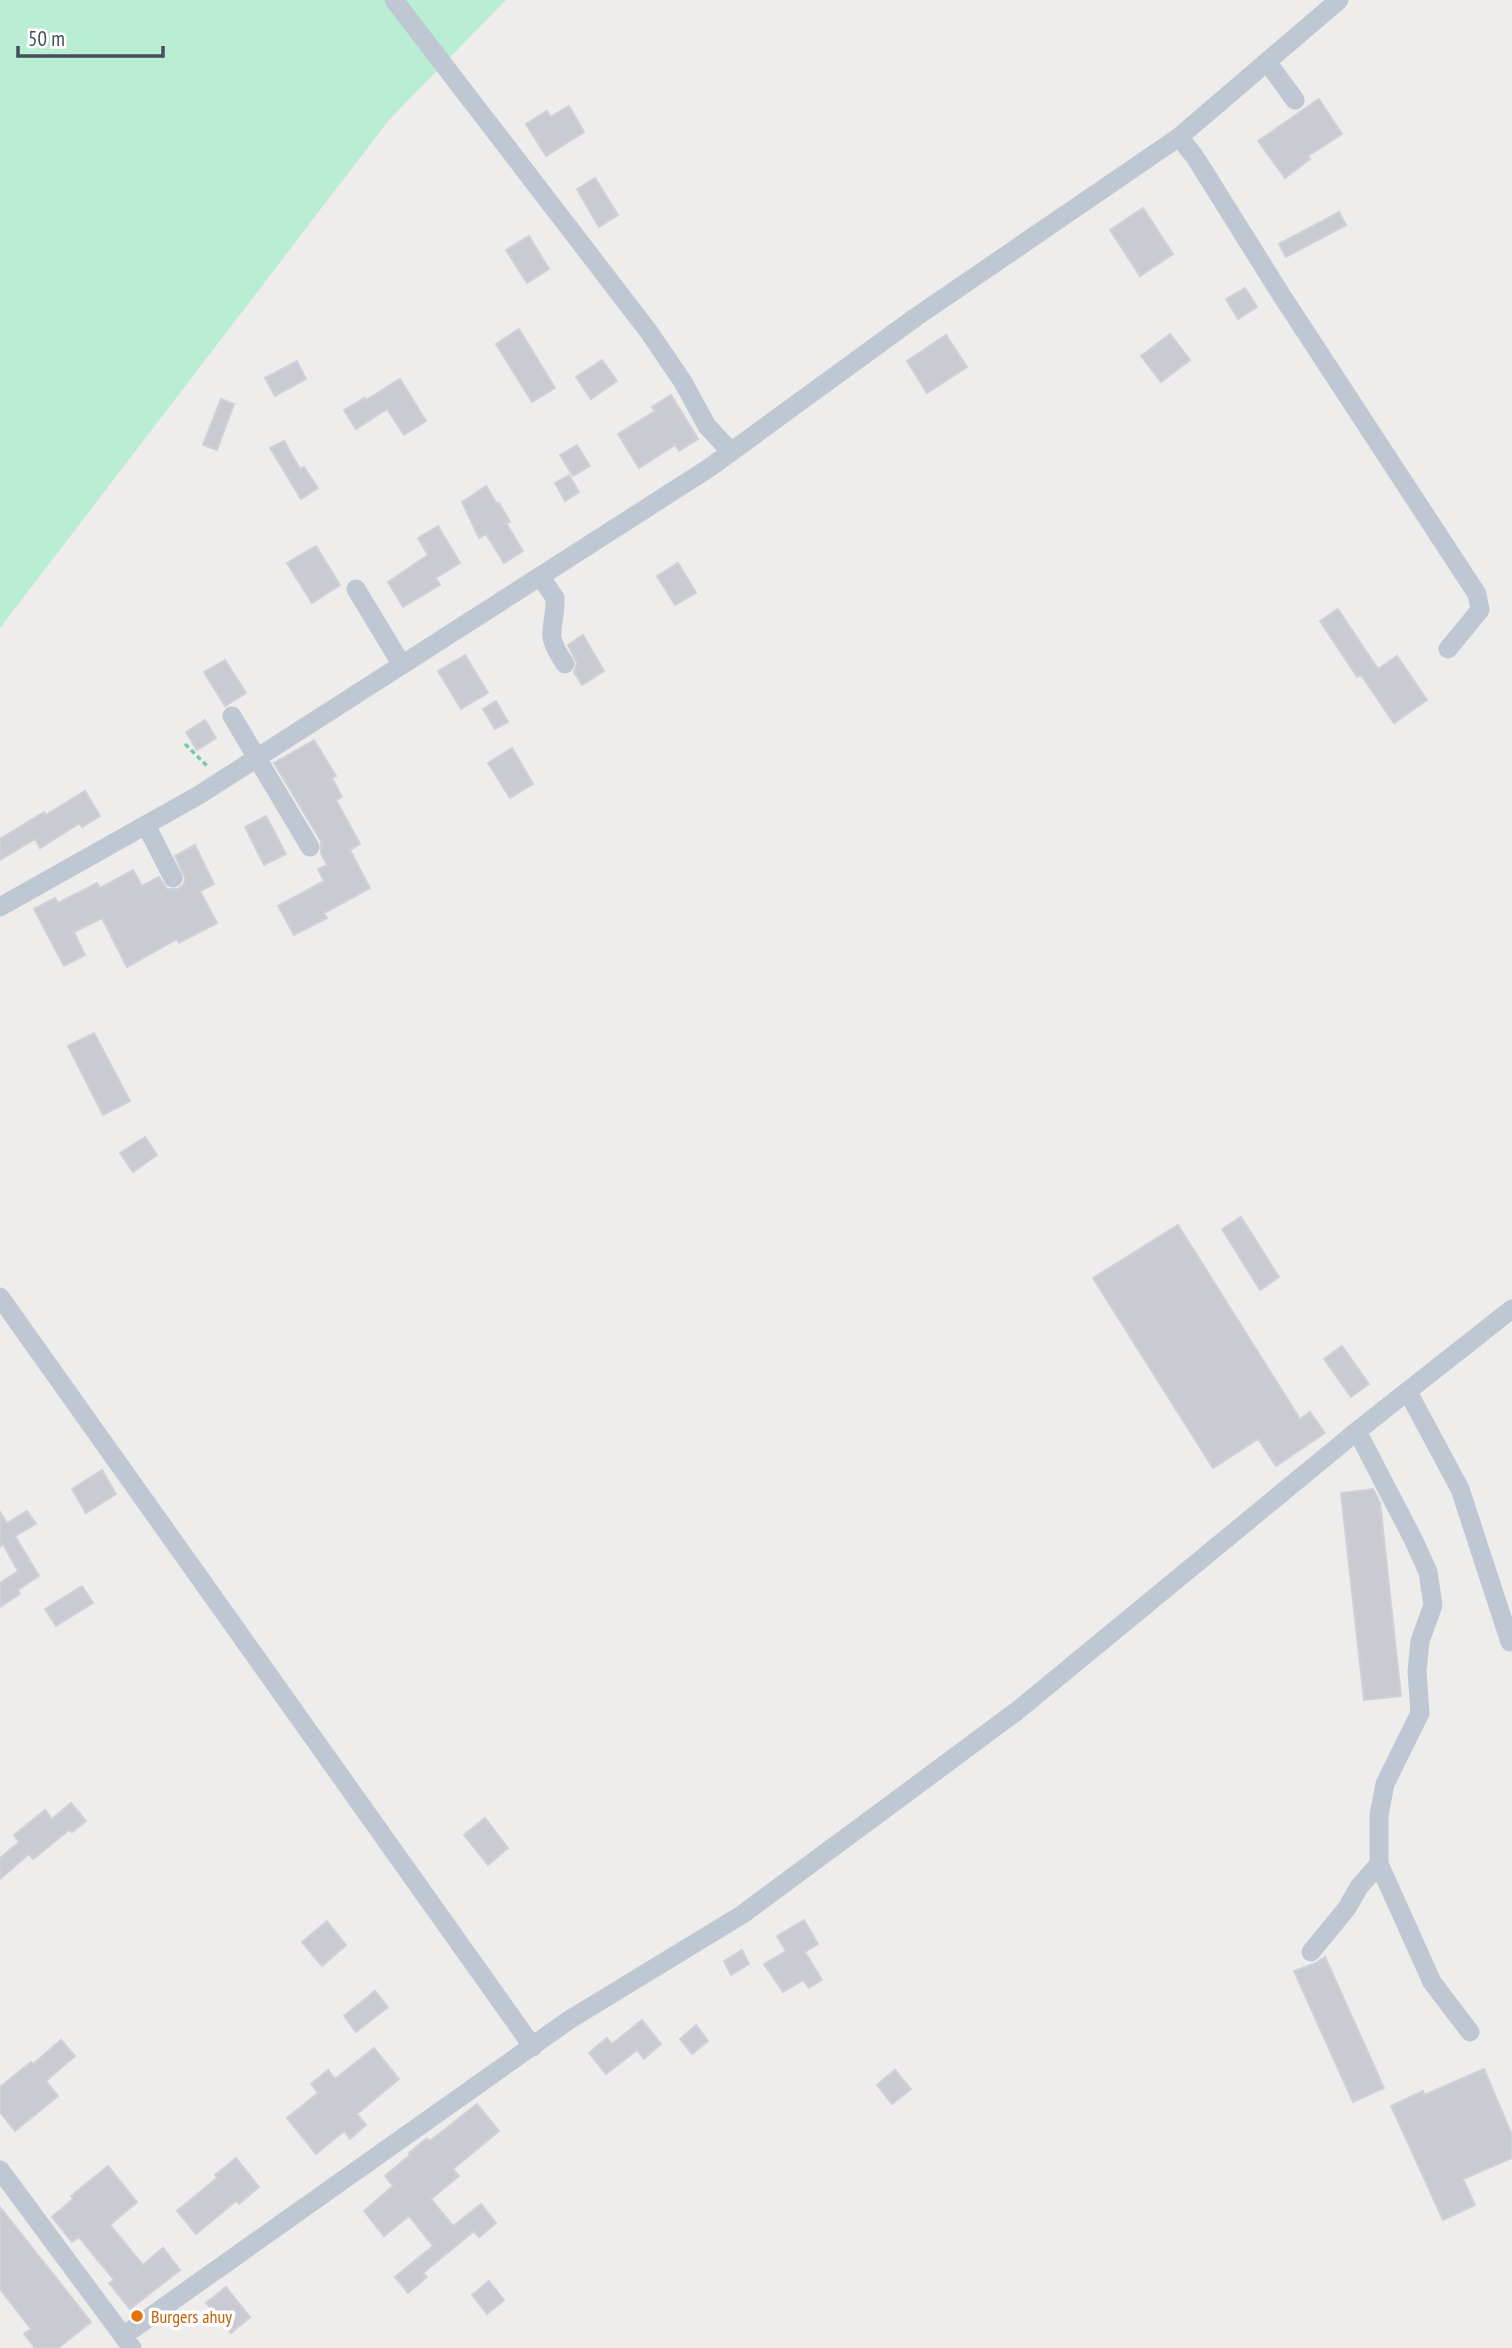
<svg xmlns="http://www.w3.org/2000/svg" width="1512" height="2348" font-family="'PT Sans Narrow',sans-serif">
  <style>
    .green { fill: #b9eed5 }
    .building { fill: #c9cad2; stroke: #d0d1d8; stroke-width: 2 }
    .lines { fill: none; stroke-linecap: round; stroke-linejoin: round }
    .path { stroke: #72ccac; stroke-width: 3.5; stroke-dasharray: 5 3.5; stroke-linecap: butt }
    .minor { stroke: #bfc7d2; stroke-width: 19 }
    .food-dot { fill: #e8710a; stroke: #fff; stroke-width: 2.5 }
    .labels { text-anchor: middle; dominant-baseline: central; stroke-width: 7; stroke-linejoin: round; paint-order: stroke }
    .food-label { font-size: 18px; fill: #c56008; stroke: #fff; text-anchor: start }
  </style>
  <rect width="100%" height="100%" fill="#efedec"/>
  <path class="green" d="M0,0H506L389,120L0,628Z"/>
  <path class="building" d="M1319,99L1342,134L1308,156L1310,159L1285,178L1258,141Z
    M569,106L584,132L546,156L526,124L547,111L550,117Z
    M595,178L618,215L599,227L577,189Z
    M1143,208L1173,254L1140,276L1110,230Z
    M1339,212L1346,225L1286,257L1279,244Z
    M529,236L549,269L527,283L506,250Z
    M1245,288L1257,307L1238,319L1226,299Z
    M519,329L555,388L532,402L496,344Z
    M1170,334L1190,360L1161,382L1141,356Z
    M946,335L967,367L927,393L907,361Z
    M602,360L617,381L591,399L576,377Z
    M297,361L306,379L275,396L265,378Z
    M400,379L426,421L404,435L387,409L356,429L344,410L365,398L366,400Z
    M671,395L698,439L679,451L675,445L639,468L618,434L655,411L652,407Z
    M221,399L234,404L217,450L203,445Z
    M284,441L300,469L304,467L318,488L301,499L270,448Z
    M577,445L590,466L573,476L560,455Z
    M569,475L579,492L565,501L555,483Z
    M486,486L497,504L499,503L510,522L506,523L523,551L504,563L486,534L479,538L462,502Z
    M438,526L460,563L436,578L440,585L403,607L388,582L428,555L418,538Z
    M316,546L340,585L312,603L287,563Z
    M678,563L696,593L675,605L657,576Z
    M1338,609L1378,669L1397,656L1427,700L1394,723L1361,675L1357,677L1320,621Z
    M583,635L604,671L582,685L574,672L577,663L568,645Z
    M465,655L488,693L461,709L438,671Z
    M225,660L246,693L225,706L204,672Z
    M496,701L508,722L495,729L483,709Z
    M205,720L216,738L197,750L186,732Z
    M314,740L336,776L332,778L342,797L336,800L360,844L350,850L370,888L324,913L327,918L294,935L278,906L324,881L318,869L327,865L321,853V841L274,763Z
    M512,748L533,784L510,798L488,763Z
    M85,791L100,816L82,827L80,823L40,848L35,839L0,860V839L44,812L46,815Z
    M266,816L286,854L264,865L245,827Z
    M195,845L214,884L200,891L217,923L179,943L177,939L127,967L102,918L74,932L85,955L64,966L34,909L55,898L58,903L97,883L100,888L133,870L142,886L159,877L167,889H178L184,884L185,878L175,856Z
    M94,1033L130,1101L103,1115L68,1046Z
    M145,1137L157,1155L133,1172L120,1153Z
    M1241,1217L1279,1277L1260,1290L1222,1229Z
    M1178,1225L1300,1419L1310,1412L1325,1433L1276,1466L1258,1439L1213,1468L1093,1278Z
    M1342,1346L1369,1384L1351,1397L1324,1359Z
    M102,1470L116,1494L86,1513L72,1489Z
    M1373,1489L1380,1502L1401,1696L1364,1700L1341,1493Z
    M27,1511L36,1524L15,1536L39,1576L18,1590L20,1594L0,1607V1583L18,1571L3,1544L0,1546V1512L7,1523Z
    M82,1586L93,1603L56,1626L45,1609Z
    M71,1803L86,1821L72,1832L69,1830L33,1859L29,1854L0,1879V1858L19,1842L14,1835L45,1810L52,1819Z
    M485,1818L508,1848L488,1865L464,1835Z
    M804,1920L818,1944L805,1952L822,1980L809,1988L803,1980L783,1992L764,1964L786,1951L777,1936Z
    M327,1921L346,1945L322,1966L302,1942Z
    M742,1950L749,1964L731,1975L724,1961Z
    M1325,1957L1384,2088L1353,2102L1294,1971L1316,1963Z
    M375,1991L388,2007L356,2032L344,2016Z
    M642,2020L661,2044L644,2059L637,2050L606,2074L589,2053L607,2038L612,2044Z
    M696,2025L708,2041L692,2054L680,2039Z
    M61,2040L75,2056L46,2081L58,2096L15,2131L0,2112V2087L31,2062L33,2064Z
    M374,2048L399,2079L357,2114L366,2125L350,2139L344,2131L316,2154L287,2118L318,2093L311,2084L328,2070L335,2079Z
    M1484,2069L1512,2135V2158L1463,2179L1475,2205L1443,2220L1391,2106L1423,2091L1424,2095Z
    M895,2070L911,2089L892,2104L877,2085Z
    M477,2104L499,2131L453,2169L459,2176L431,2199L453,2226L481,2204L496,2223L479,2237L474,2231L423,2273L427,2277L408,2293L395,2277L433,2246L409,2216L384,2236L364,2211L393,2186L385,2176L410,2155L409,2153L427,2138L430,2141Z
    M236,2158L259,2187L239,2204L236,2201L196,2234L177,2211L217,2178L215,2175Z
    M108,2166L137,2202L110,2225L143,2265L163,2248L180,2270L130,2309L109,2283L114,2280L79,2237L72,2242L52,2217L73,2199L71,2196Z
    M0,2207L91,2322L58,2348H35L24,2334L31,2329L0,2289Z
    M489,2281L504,2300L487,2314L472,2295Z
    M226,2287L250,2317L231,2333L206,2303Z"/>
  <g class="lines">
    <path class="path" d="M185,744L208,767"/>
    <path class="minor" d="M394,0L649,332L683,382L707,426L731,452
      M1267,62L1295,100
      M1179,137L1195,157L1282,296L1477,594L1480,610L1448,649
      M540,576L555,598C556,632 542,630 565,664
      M356,589L402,665
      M232,716L310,847
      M146,825L173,878
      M0,907L199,795L709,468L916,317L1179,137L1339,0
      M0,1297L533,2047
      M1408,1392L1460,1489L1510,1642
      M1357,1431L1413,1539L1428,1572L1433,1605L1420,1641L1417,1671L1420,1713L1385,1784L1379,1815V1864L1432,1982L1470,2032
      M1311,1952L1347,1908L1359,1887L1379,1864
      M0,2170L132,2348
      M123,2336L569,2020L743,1914L1017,1711L1357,1431L1512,1309"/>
  </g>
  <circle class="food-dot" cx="137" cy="2316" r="7"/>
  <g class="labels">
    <g class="food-label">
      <text x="151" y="2316">Burgers ahuy</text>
    </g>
  </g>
  <path d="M18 46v10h145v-10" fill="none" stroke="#454d5a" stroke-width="3.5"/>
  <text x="28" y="46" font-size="21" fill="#454d5a" stroke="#ffffff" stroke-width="5" paint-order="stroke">50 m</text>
</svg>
